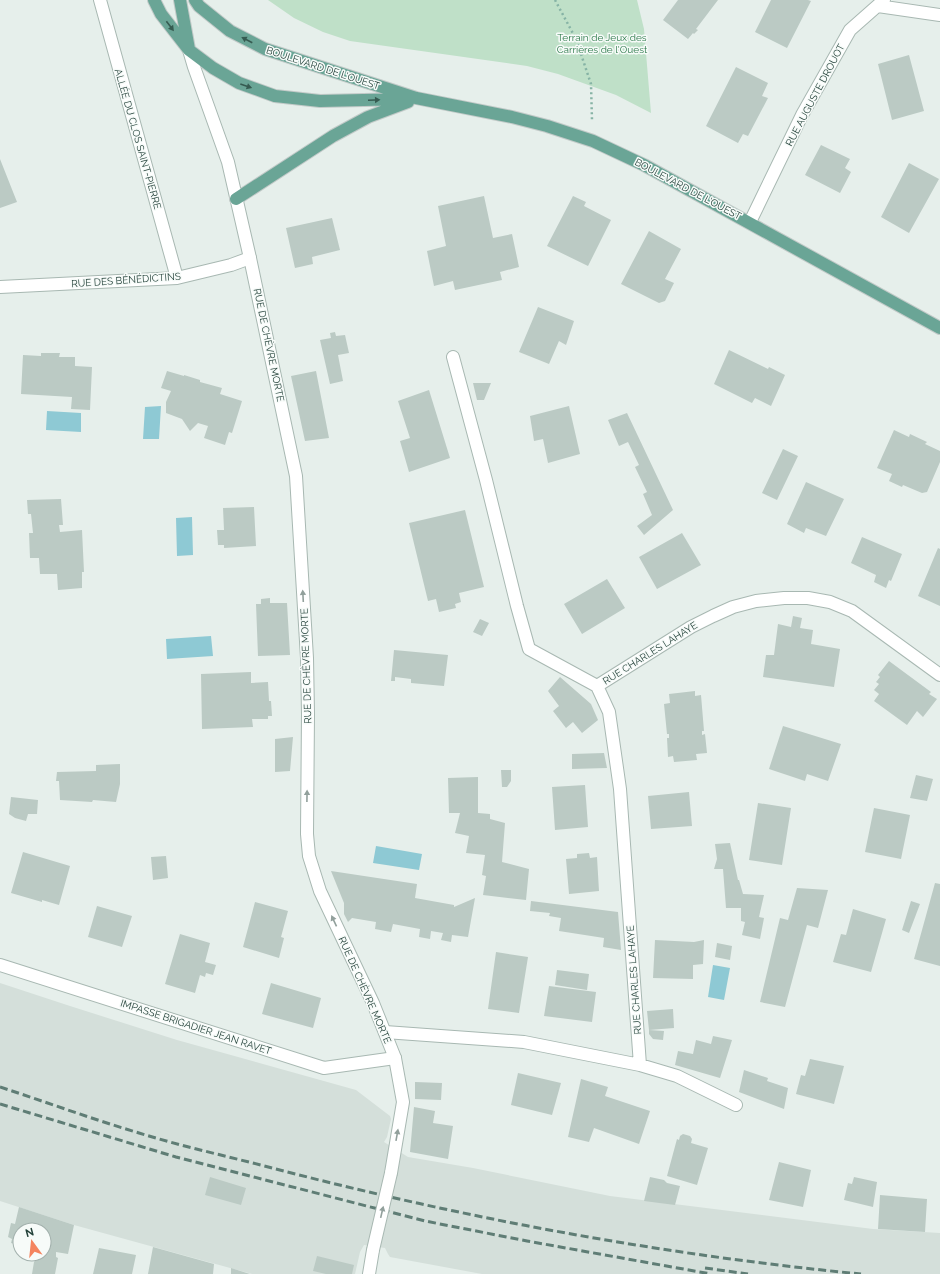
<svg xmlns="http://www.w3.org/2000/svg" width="940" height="1274" font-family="Raleway,sans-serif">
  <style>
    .built { fill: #d4dfda }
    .green { fill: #bfe0c8 }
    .water { fill: #8ec9d4 }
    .building { fill: #bbcac4 }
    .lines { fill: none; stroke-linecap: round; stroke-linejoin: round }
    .minor-casing { stroke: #a8b8b2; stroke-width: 14 }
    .tertiary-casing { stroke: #a8b8b2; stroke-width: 14 }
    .primary-casing { stroke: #c2cac8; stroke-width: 14 }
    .path { stroke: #86b3a5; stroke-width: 2.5; stroke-dasharray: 2 3; stroke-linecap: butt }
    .minor { stroke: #fff; stroke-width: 12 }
    .tertiary { stroke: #fff; stroke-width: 12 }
    .primary { stroke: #6aa596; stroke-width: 12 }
    .rail { stroke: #5f7d75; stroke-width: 3; stroke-dasharray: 8 4; stroke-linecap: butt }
    .tertiary-bridge-casing { stroke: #a8b8b2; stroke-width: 14; stroke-linecap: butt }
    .tertiary-bridge { stroke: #fff; stroke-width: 12 }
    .oneway { fill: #365b51 }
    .oneway2 { fill: #92a09c }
    .labels { text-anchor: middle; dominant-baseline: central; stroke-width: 3; stroke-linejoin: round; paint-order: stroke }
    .park-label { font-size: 10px; fill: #2d7a4b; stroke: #f7fbf9 }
    .street-label { font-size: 10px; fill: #24423a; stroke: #f7fbf9 }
  </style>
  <rect width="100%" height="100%" fill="#e6efeb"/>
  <path class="built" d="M0,983L70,1006L177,1040L356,1090L390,1116L391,1119L387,1137L384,1142L408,1157L473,1168L610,1196L873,1229L940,1233V1274H482L390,1257L388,1254L385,1248L364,1245L360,1252L355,1274H252L74,1225L0,1201Z"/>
  <path class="green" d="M268,0H637L644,29L651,113L616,95L558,74L527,66L350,41L323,32L294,18Z"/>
  <path class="water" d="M161,406L159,439H143L145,407Z
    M47,411L81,413V432L46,430Z
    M192,517L193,555L177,556L176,518Z
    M211,636L213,656L167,659L166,639Z
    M376,846L422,854L419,870L373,863Z
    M713,965L730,968L724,1000L708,997Z"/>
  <path class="building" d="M678,0H718L696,29L698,30L694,34L693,33L688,39L663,20Z
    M771,0H808L811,1L787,48L755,32Z
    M909,55L924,111L892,120L878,64Z
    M736,67L768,83L762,96L768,98L748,136L743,134L738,143L706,126Z
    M821,145L850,159L845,168L851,172L840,193L805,175Z
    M0,159L17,202L0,208Z
    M909,163L939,179L909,233L881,217Z
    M484,196L493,238L512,234L519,267L500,272L502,280L455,290L453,281L434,286L427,251L446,246L438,206Z
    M573,196L586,202L584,206L611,220L588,266L547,246Z
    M332,218L340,250L312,257L313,264L295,268L286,228Z
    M649,231L681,249L665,279L674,283L665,301L659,303L621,284Z
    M538,307L574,321L566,345L559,341L549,364L519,352Z
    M335,332L336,336L345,335L349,353L338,355L343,381L330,384L320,340L331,338L330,333Z
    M729,350L768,369L769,367L785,375L771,406L755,398L752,403L714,384Z
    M41,353H60L59,357H75V366L92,367L90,410L71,409L72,397L21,394L23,355L41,356Z
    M167,371L184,376V375L200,380V382L222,388L220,394L242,401L232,433L229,432L225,445L204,438L208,426L198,423L190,431L182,419L166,413V402L171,391L161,388Z
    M316,371L329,438L305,441L291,376Z
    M473,383H491L484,400H477Z
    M429,390L450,458L409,472L400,441L410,438L398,401Z
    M569,406L580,454L548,463L543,439L534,441L530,416Z
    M627,413L673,510L644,535L637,526L652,515L643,494L647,492L635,467L639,465L628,442L619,446L608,420Z
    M894,430L909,437L910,434L927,442L925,444L940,451V462L927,492L922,493L903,485L902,487L889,481L892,474L877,468Z
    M783,449L798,456L777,500L762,493Z
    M806,482L844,499L826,536L806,528L804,533L787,524Z
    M61,499L63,525H59L60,532L82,530L84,572H82V588L58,590L57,574H40L39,558H30L29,533H33L31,514H28L27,500Z
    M254,507L256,546L224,548V545H218L217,530H224L223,508Z
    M465,510L484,587L459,593L461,602L455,604L456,608L439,612L436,599L428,601L409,523Z
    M682,533L701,565L657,589L639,557Z
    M862,537L902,554L891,581L889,580L886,588L874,582L876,575L851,563Z
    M938,548L940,549V606L918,596Z
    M607,579L625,608L582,634L564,604Z
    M270,598V603H287L290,655L258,656L256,604H261V599Z
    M793,616L802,618L800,628L813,630L811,644L840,649L834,687L763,677L766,655H774L778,624L791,627Z
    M480,619L489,623L482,636L473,632Z
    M394,650L448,655L444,686L411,683V679L395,677V681H391Z
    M889,661L931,692L929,694L937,699L923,717L917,711L907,725L874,701L879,694L874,690L879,684L876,682L880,677L878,675Z
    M251,672V683L268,682L269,701H271L272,716H268V719H252L253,727L202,729L201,674Z
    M560,677L591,704L598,720L582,733L573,722L566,728L553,711L559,706L548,691Z
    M695,691V696L701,695L704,731H702V735L705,734L707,753L696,754L697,760L674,762L673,756L668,757L667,738H669V734H667L664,704L670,703L669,694Z
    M783,726L841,744L828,781L807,774L805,781L769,769Z
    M293,737L290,771L275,772V739Z
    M604,753L607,768L572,769V754Z
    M120,764V784L116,802L93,800L92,802L60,800L59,781H56L57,772L96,771V765Z
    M501,770H511V781L507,787H502Z
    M916,775L933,779L927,801L910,798Z
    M478,777V813L490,814V819L505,823L502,862L529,869L526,900L483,895L486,876L482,875L485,855L466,853L469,836L455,833L460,813H449L448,778Z
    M585,785L588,827L555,830L552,787Z
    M689,792L692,826L651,829L648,796Z
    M11,797L38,800L37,814H28L26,821L15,818L9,814Z
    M758,803L791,808L782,865L749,860Z
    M874,808L910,815L901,859L865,852Z
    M730,843L738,880H739L743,894L764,895L759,917L764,918L760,939L742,935L745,922L741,921V908H726L723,869H714L717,859L715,844Z
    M23,852L70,866L59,905L42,900V902L11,893Z
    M589,853L590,858L597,857L599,891L569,894L566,859L577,858V854Z
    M166,856L168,878L153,880L151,857Z
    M331,871L417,884L415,898L454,905V907L475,898L468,937L452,935L451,942L441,940L443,933L431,931L430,939L419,937L420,929L393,924L391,932L375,929L376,922L352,918L348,922L344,914V903Z
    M935,883L940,884V966L914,959Z
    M797,888L828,890L818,928L807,925L785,1007L760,1002L780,918L788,920Z
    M531,901L618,912L621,950L603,947L604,938L559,931L561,918L549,916L550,913L530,911Z
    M911,901L920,904L909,933L902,930Z
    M255,902L288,911L281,937L284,938L279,958L243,947Z
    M97,906L132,916L122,947L88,937Z
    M853,909L886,919L871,972L833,962L841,934L846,935Z
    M180,934L210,943L205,962L216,965L213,975L206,973L205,977L200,975L195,993L165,984Z
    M655,940L694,942L704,940L703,964L693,965V979L653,978Z
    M717,943L732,946L730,960L715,957Z
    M496,952L528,957L519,1013L488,1009Z
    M557,970L589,974L587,990L555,985Z
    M271,983L321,998L313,1028L262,1014Z
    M549,986L596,992L592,1022L544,1016Z
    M673,1009L674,1028L649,1030L647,1011Z
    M649,1030L664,1031L663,1040L653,1039L649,1034Z
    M713,1036L732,1040L720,1078L675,1065L678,1051L693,1054L696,1040L711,1044Z
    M810,1059L844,1066L834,1104L796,1094L801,1075L805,1076Z
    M744,1070L768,1078L767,1081L788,1088L784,1109L739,1092Z
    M518,1073L561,1083L552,1115L511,1105Z
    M581,1079L608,1087L605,1096L650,1111L639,1144L594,1128L589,1142L568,1137Z
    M415,1082L442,1083L441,1100L415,1099Z
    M414,1107L435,1111L433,1123L453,1126L448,1159L410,1152Z
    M683,1134L690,1136L692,1139L691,1143L708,1148L697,1185L667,1176L677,1139L679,1140L680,1136Z
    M779,1162L811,1170L803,1207L769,1200Z
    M210,1177L246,1188L241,1205L205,1195Z
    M650,1177L664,1180L667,1183L680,1186L675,1205L644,1201Z
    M854,1177L877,1182L873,1207L844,1200L848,1183L852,1184Z
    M880,1195L927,1199L925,1232L878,1229Z
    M19,1207L74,1225L68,1254L56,1252V1257L58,1258L55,1274H32L34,1262L40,1254H44V1230H20V1245L11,1243L12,1239L8,1237L11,1223L15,1224Z
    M153,1247L214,1264L213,1274H148Z
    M99,1248L136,1255L132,1274H93Z
    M317,1256L354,1265L352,1274H326L313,1271Z
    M231,1268L250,1274H231Z"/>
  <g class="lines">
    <defs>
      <path id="minor" d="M100,0L177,278
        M878,6L940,15
        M750,222L802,115L850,30L884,0
        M0,287L177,278L231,265L250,258
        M453,357L486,480L517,606L529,649L597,686
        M0,965L324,1068L395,1058
        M385,1032L524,1042L640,1065L620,789L609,712L597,686L691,627L713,616L733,607L756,601L784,598H808L830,602L852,611L940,675
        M640,1065L677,1076L736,1105"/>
      <path id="tertiary" d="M189,50L194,67L228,162L250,258L296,476L307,658L308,714L307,834L309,856L320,891L373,1003L395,1058L403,1102L391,1173
        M369,1274L373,1250"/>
      <path id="primary" d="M154,0L161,14L189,50L213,68L239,83L275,96L320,101L407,99
        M180,0L189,49
        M195,0L199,6L230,31L265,49L416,98L512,117L547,126L593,141L644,165L940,328
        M236,199L333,136L368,117L408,102"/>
    </defs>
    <use href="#minor" class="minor-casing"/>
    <use href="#tertiary" class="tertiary-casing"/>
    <use href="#primary" class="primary-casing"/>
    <path class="path" d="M555,0L576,39L591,84L592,120"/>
    <use href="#minor" class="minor"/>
    <use href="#tertiary" class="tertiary"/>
    <use href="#primary" class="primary"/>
    <path class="rail" d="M0,1087C46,1102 92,1119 139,1133C184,1147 231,1157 276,1169C468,1219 664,1255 861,1274
      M0,1104L176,1157L425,1221L527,1241L711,1274
      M705,1268L748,1274"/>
    <defs>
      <path id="tertiary-bridge" d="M373,1250L391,1173"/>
    </defs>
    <use href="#tertiary-bridge" class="tertiary-bridge-casing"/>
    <use href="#tertiary-bridge" class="tertiary-bridge"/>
  </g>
  <defs><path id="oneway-solid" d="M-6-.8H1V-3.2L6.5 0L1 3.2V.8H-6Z"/></defs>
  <g class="oneway">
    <use href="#oneway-solid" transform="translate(170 26) rotate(53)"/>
    <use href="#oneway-solid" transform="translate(247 40) rotate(-152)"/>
    <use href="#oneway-solid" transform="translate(246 86) rotate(19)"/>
    <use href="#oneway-solid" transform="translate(374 100) rotate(-2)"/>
  </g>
  <g class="oneway2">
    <use href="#oneway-solid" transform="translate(303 596) rotate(-93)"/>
    <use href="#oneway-solid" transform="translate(307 796) rotate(-89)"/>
    <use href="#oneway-solid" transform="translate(334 921) rotate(-115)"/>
    <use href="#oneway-solid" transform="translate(397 1135) rotate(-80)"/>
    <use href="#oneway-solid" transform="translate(382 1212) rotate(-77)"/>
  </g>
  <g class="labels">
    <g class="park-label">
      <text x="602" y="37">Terrain de Jeux des<tspan x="602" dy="12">Carrières de l'Ouest</tspan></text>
    </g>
    <g class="street-label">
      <text transform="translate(323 68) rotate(18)">BOULEVARD DE L'OUEST</text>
      <text transform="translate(815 95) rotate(-62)">RUE AUGUSTE DROUOT</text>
      <text transform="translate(138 139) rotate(74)">ALLÉE DU CLOS SAINT-PIERRE</text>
      <text transform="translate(688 189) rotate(28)">BOULEVARD DE L'OUEST</text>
      <text transform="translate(126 280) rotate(-4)">RUE DES BÉNÉDICTINS</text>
      <text transform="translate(269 345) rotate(78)">RUE DE CHÈVRE MORTE</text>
      <text transform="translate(650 653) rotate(-32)">RUE CHARLES LAHAYE</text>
      <text transform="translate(306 666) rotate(-92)">RUE DE CHÈVRE MORTE</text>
      <text transform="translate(634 980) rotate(-94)">RUE CHARLES LAHAYE</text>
      <text transform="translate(365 990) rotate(66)">RUE DE CHÈVRE MORTE</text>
      <text transform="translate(196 1027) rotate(18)">IMPASSE BRIGADIER JEAN RAVET</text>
    </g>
  </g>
  <g transform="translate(32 1242) rotate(345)"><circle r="19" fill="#f7fbf9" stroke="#a3b1ad"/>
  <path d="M0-3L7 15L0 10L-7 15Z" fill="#f4845f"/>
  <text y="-6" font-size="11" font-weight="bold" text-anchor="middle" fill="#24423a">N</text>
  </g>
</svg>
